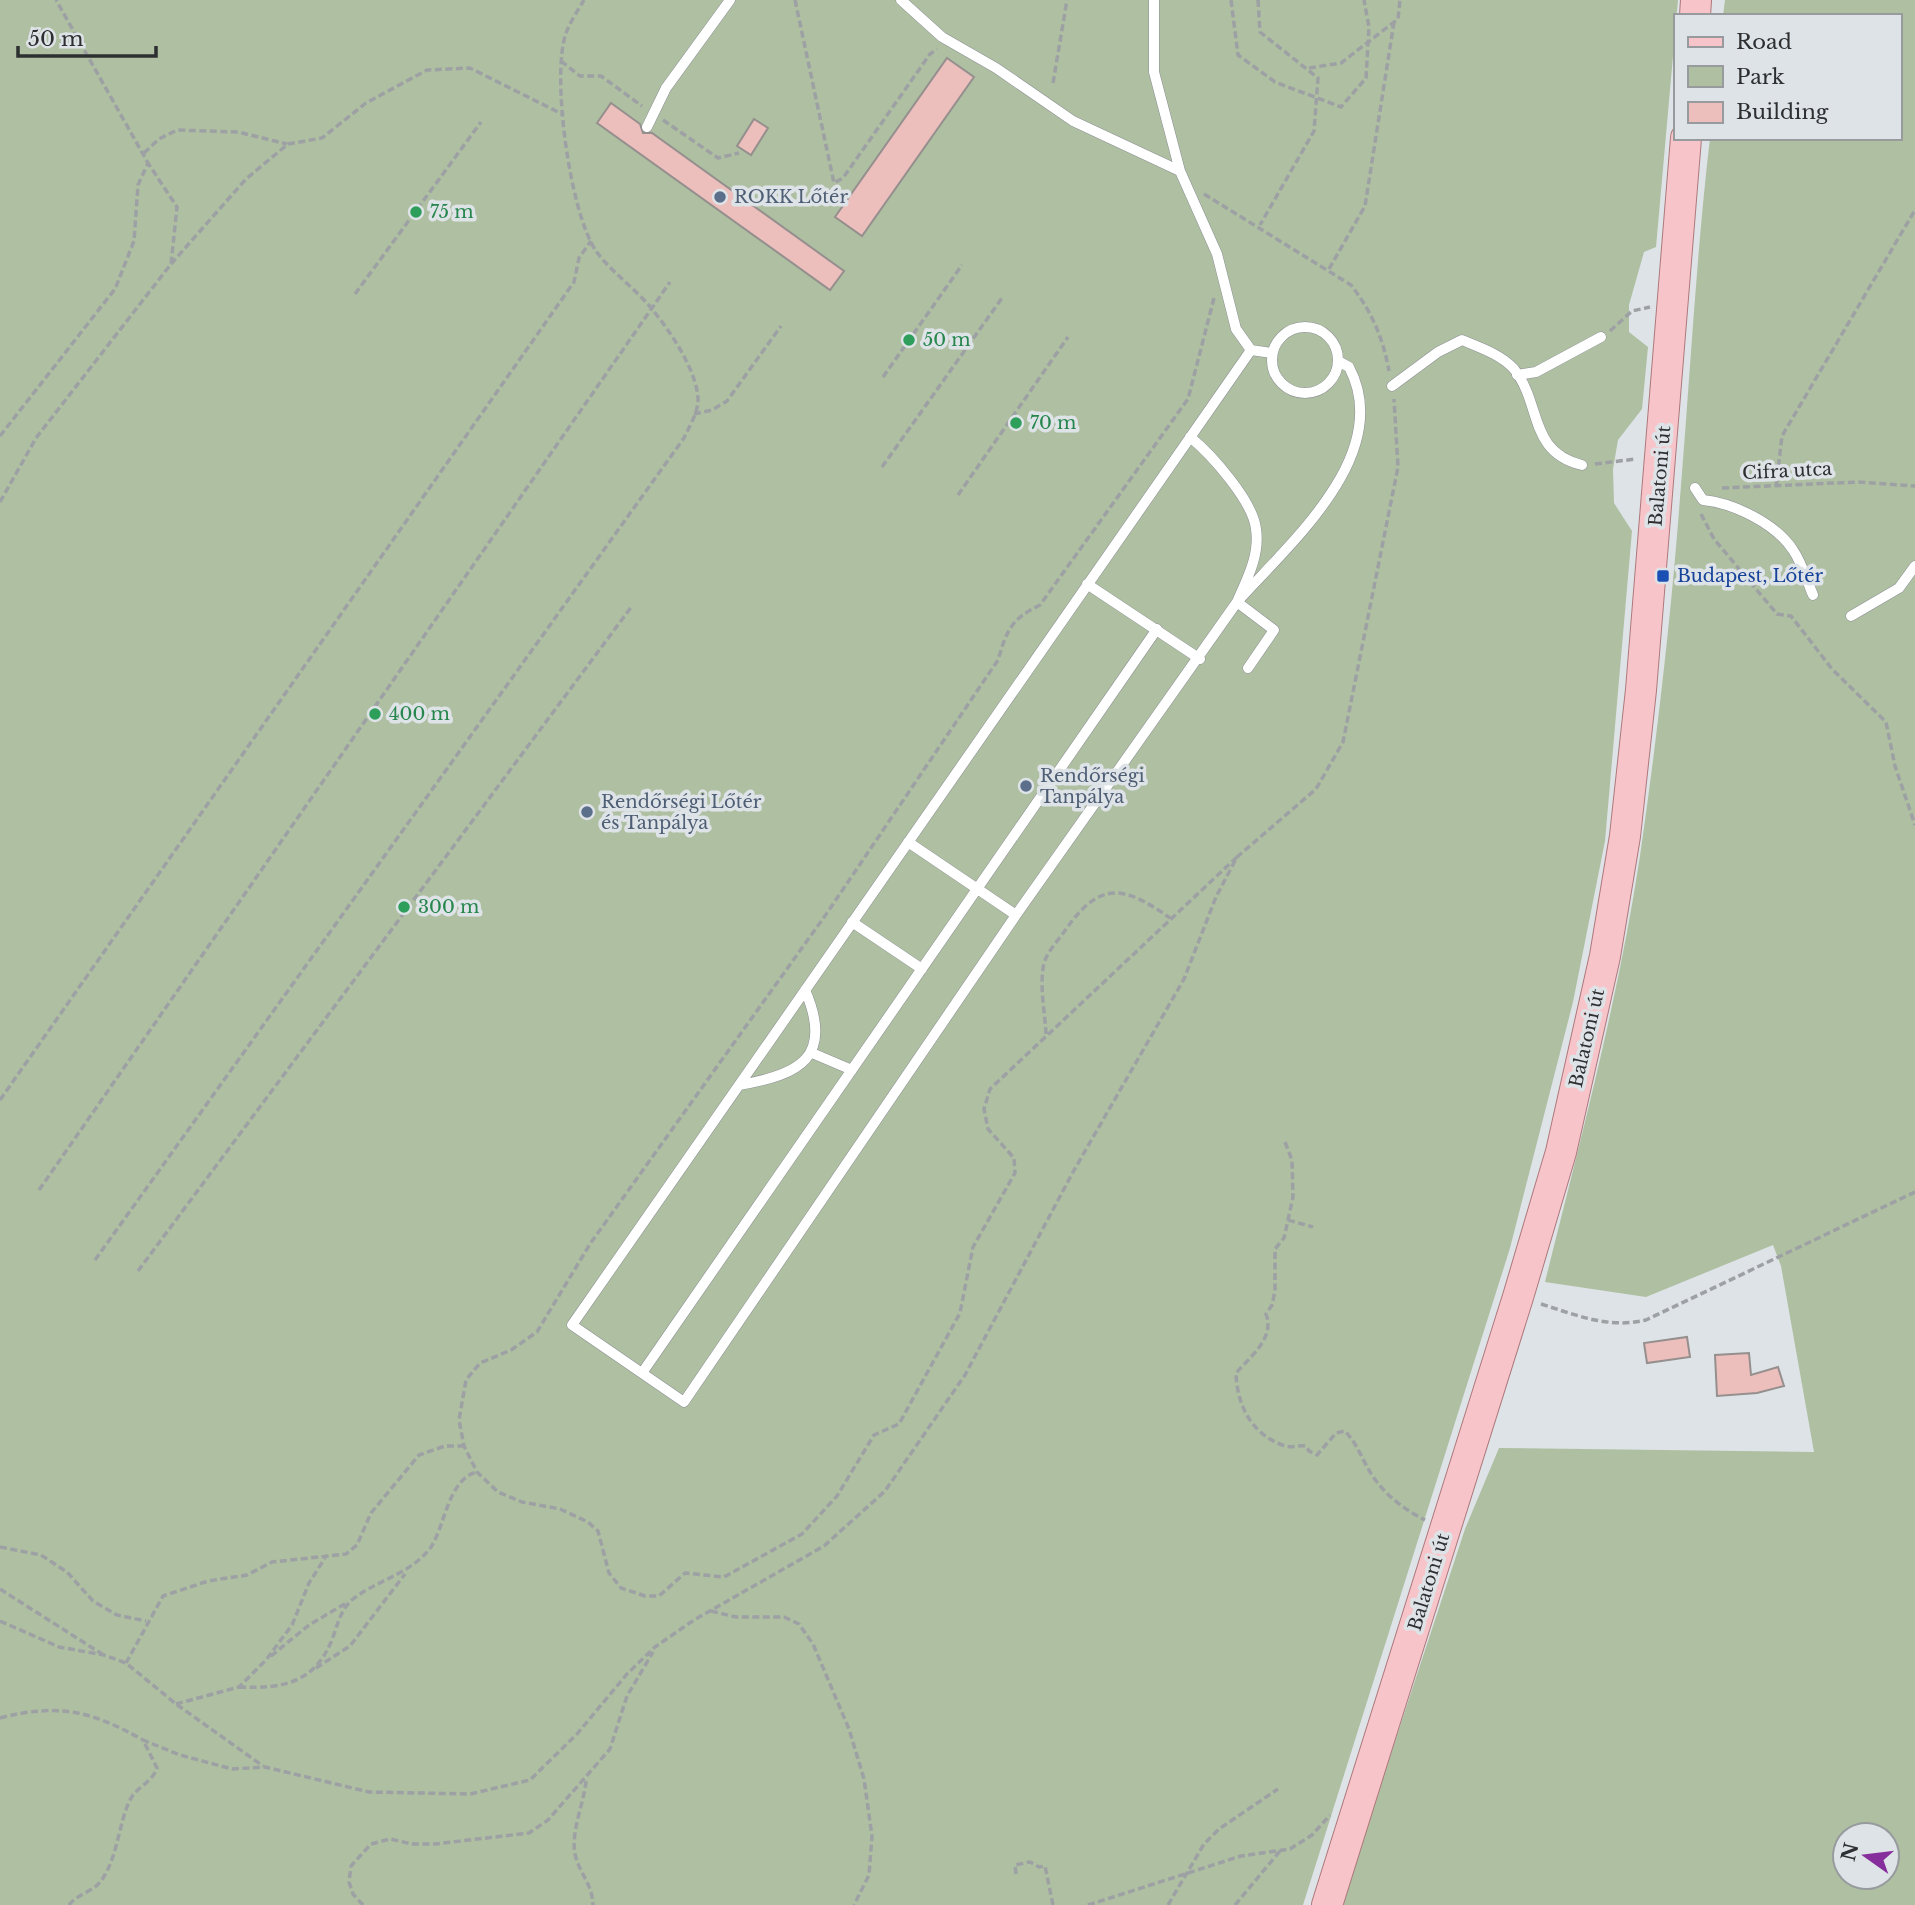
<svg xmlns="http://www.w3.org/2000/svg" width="1915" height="1905" font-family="'Libre Baskerville',serif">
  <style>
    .green { fill: #afbfa2; fill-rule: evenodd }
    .building { fill: #ecbfbc; stroke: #958f8e; stroke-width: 2 }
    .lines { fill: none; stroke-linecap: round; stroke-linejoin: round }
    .service-casing { stroke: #8c9094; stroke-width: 11 }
    .primary-casing { stroke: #ad787c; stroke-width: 32 }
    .path { stroke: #9da1a4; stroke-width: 3.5; stroke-dasharray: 7 3.5; stroke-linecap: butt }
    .service { stroke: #fff; stroke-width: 10 }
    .primary { stroke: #f7c5c9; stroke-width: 30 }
    .service-dot { fill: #5c6f8a; stroke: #dee3e7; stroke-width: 2.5 }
    .leisure-dot { fill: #2e9e5b; stroke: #dee3e7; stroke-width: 2.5 }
    .transit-dot { fill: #1a4fb4; stroke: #dee3e7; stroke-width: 2.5 }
    .labels { text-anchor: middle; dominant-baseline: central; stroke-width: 7; stroke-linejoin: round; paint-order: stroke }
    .service-label { font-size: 18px; fill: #4e5e75; stroke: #dee3e7; text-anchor: start }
    .leisure-label { font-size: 18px; fill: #27864d; stroke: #dee3e7; text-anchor: start }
    .street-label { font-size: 18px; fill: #2d2f31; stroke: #dee3e7 }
    .transit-label { font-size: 18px; fill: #164399; stroke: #dee3e7; text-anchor: start }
  </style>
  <rect width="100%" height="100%" fill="#dee3e7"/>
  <path class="green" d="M0,0H1678L1656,247L1644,252L1629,305V332L1648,347L1642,409L1618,440L1613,469L1614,503L1632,531L1605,841L1573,1002L1510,1248L1303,1905H0Z
    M1725,0H1915V1905H1341L1465,1529L1499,1448L1814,1452L1781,1266L1773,1245L1646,1297L1545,1282C1580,1141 1618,1001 1640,856C1657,738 1671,617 1680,498C1690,378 1696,258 1710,138H1899V16H1723ZM1845,1835H1887V1877H1845Z"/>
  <path class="building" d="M947,58L974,77L862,236L835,217Z
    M611,103L640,124L643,133H652L844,271L830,290L597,123Z
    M754,119L768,128L751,155L737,146Z
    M1687,1337L1690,1357L1647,1363L1644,1343Z
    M1749,1353L1751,1375L1778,1367L1784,1386L1757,1393L1717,1396L1715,1355Z"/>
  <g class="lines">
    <defs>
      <path id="service" d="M901,0L942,37L996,68L1073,121L1180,171
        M1154,0V72L1180,171L1217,254L1236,329L1251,350C1023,674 798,1000 572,1325L684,1402L1016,915L1237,602C1247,579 1260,555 1256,529C1253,501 1211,454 1190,437
        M647,127L666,88L730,0
        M1272 360a33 33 0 1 1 66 0a33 33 0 1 1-66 0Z
        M1251,350L1272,353
        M1517,375L1536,372L1601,337
        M1392,386L1438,352L1462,340C1479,347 1502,355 1514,369C1542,404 1528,452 1582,465
        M1695,488L1703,500C1734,503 1776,524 1793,550C1802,563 1807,581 1813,595
        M1087,584L1200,659
        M1851,616L1899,588L1915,566
        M1248,668L1274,630L1237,602C1289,544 1395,454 1349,367L1338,361
        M908,842L1016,915
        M852,922L922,969
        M812,1053L852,1070
        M739,1085C800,1075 834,1057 805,990
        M642,1373L1157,629"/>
      <path id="primary" d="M1695,16L1696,0
        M1327,1905L1518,1297L1561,1152L1605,956L1625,836L1641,690L1686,138"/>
    </defs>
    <use href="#service" class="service-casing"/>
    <use href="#primary" class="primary-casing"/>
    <path class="path" d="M795,0L834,183L843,178L930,54L937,49
      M1231,0L1238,55L1275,82L1341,107L1366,78L1369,27L1364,0
      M1258,0L1260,32L1318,78L1314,131L1260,225
      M561,61L580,76H601L642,106
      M1309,68L1341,63L1398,19L1400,0
      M1053,83L1067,0
      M663,120L718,158L739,153
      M144,153L159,139L177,130L238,132L287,144
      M1204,194L1351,285C1372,312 1383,338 1389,371
      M171,264L246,179L288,144L322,138L366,103L427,70L470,68L564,115
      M1329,269L1365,206L1394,22
      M355,294L481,122
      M1214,298L1188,399L1040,605C1011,619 1007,630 998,660L827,913L590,1244L537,1332L511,1350L480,1363L466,1380L459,1420L464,1446L477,1472L498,1492L522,1502L560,1509L588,1522L598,1531L609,1573L621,1588L645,1596H659L685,1573L724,1577L802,1534L837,1496L874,1435L899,1424L960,1313L973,1247L1015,1173L1014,1158L988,1129L984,1109L990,1089L1237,857
      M1610,331L1632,311L1650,307
      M883,377L962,265
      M694,414L712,410L727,401L781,326
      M0,436L115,289L134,241L138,185L148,163L56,0
      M1595,464L1636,459
      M882,467L1002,298
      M1776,487L1782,436L1915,210
      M1722,488L1858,482L1915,486
      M958,495L1068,337
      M0,502L36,438L171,264L177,207L148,163
      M1701,514L1714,539L1777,614L1791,616L1832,669L1886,722L1895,766L1915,825
      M1046,1034C1045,1013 1040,990 1043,969C1044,955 1056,943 1064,932C1099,881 1122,884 1170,918
      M0,1100L574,282L579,258L591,241
      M1285,1142L1292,1160L1293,1197L1284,1238L1275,1249V1291L1272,1305L1266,1314C1275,1338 1251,1356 1236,1373C1237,1406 1252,1435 1285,1446C1291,1448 1299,1445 1306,1446L1309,1451L1317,1455L1336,1433L1345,1431C1360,1447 1364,1466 1377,1482C1389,1498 1407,1511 1425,1520
      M39,1190L670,282
      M1288,1220L1313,1227
      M95,1260L684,438C689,427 699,411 698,398C696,369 670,331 652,309C635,288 612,273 596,251C570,213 551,76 566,33C570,22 578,10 584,0
      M138,1271L632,606
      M1541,1304C1576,1315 1609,1329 1646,1320L1915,1192
      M0,1547L41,1555L67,1572L93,1601L117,1615L146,1621
      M0,1589L102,1654
      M711,1611L736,1617H784L799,1624L813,1644L849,1729L864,1779L872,1836L869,1875L854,1905
      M0,1621L59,1647L104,1655L126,1663L176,1704L263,1766
      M271,1656L309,1625L348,1602
      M126,1663L163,1596L208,1581L247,1575L272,1562L346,1554L357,1545L371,1513L419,1455L445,1446H464
      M316,1668L350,1646L405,1574
      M239,1687C283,1689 316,1683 333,1637C338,1623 341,1609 353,1599C379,1579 411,1574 431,1547C445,1526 448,1479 477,1472
      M176,1704L239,1687L266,1660L292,1625L309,1583L325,1558
      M0,1718C58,1703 92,1711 143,1740
      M586,1781C584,1804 569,1835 576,1858C582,1877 592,1884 593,1905
      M1016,1874L1015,1865L1030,1862L1039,1867L1045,1866L1053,1905
      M69,1905C78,1893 95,1892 103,1878C118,1855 119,1822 130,1800C137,1786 152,1783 157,1768L143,1740L180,1755L232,1769L265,1767L369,1792L470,1794L530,1780L577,1734L627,1674L655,1647L694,1620L824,1546L885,1491L965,1375L1073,1172L1184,979L1216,897L1237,857L1316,789L1343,742L1398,467L1394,399
      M363,1905L353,1894L349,1882L351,1866L371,1844L390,1839L412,1844H435L529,1833L548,1820L610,1749L627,1696L653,1652
      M1088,1905L1241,1856L1290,1849L1312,1835L1330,1815
      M1168,1905L1204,1844L1219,1829L1278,1789
      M1235,1905L1280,1851"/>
    <use href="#service" class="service"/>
    <use href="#primary" class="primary"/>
  </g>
  <g class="service-dot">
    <circle cx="720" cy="197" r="7"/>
    <circle cx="1026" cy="786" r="7"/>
    <circle cx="587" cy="812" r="7"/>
  </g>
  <g class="leisure-dot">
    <circle cx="416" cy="212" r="7"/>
    <circle cx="909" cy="340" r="7"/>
    <circle cx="1016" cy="423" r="7"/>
    <circle cx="375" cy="714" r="7"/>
    <circle cx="404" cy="907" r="7"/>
  </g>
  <rect class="transit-dot" x="1656" y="569" width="14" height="14" rx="3.5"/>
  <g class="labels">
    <g class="service-label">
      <text x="734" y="197">ROKK Lőtér</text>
      <text x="1040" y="776">Rendőrségi<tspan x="1040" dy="21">Tanpálya</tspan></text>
      <text x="601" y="802">Rendőrségi Lőtér<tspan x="601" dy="21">és Tanpálya</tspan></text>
    </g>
    <g class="leisure-label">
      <text x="430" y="212">75 m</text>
      <text x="923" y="340">50 m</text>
      <text x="1030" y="423">70 m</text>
      <text x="389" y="714">400 m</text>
      <text x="418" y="907">300 m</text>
    </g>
    <g class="street-label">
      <text transform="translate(1787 471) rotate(-3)">Cifra utca</text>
      <text transform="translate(1660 476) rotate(-85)">Balatoni út</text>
      <text transform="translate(1587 1038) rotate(-77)">Balatoni út</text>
      <text transform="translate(1429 1582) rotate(-73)">Balatoni út</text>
    </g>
    <g class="transit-label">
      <text x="1677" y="576">Budapest, Lőtér</text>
    </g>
  </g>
  <rect x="1674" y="14" width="228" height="126" fill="#dee3e7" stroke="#979b9e" stroke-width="2"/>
  <rect x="1688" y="37" width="35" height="10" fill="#f7c5c9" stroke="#979b9e" stroke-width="2"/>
  <text x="1736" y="49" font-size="21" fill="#2d2f31">Road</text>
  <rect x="1688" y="66" width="35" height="21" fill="#afbfa2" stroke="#979b9e" stroke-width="2"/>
  <text x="1736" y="84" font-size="21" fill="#2d2f31">Park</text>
  <rect x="1688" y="102" width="35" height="21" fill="#ecbfbc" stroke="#979b9e" stroke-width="2"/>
  <text x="1736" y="119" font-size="21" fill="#2d2f31">Building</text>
  <g transform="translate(1866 1856) rotate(284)"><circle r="33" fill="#dee3e7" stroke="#979b9e" stroke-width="2"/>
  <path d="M0-5L12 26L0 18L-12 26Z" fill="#862f9c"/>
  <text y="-10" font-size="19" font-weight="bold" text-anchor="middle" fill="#2d2f31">N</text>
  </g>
  <path d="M18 46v10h138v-10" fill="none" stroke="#2d2f31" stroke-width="3.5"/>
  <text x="28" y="46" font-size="21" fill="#2d2f31" stroke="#dee3e7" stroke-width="5" paint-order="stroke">50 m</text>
</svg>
